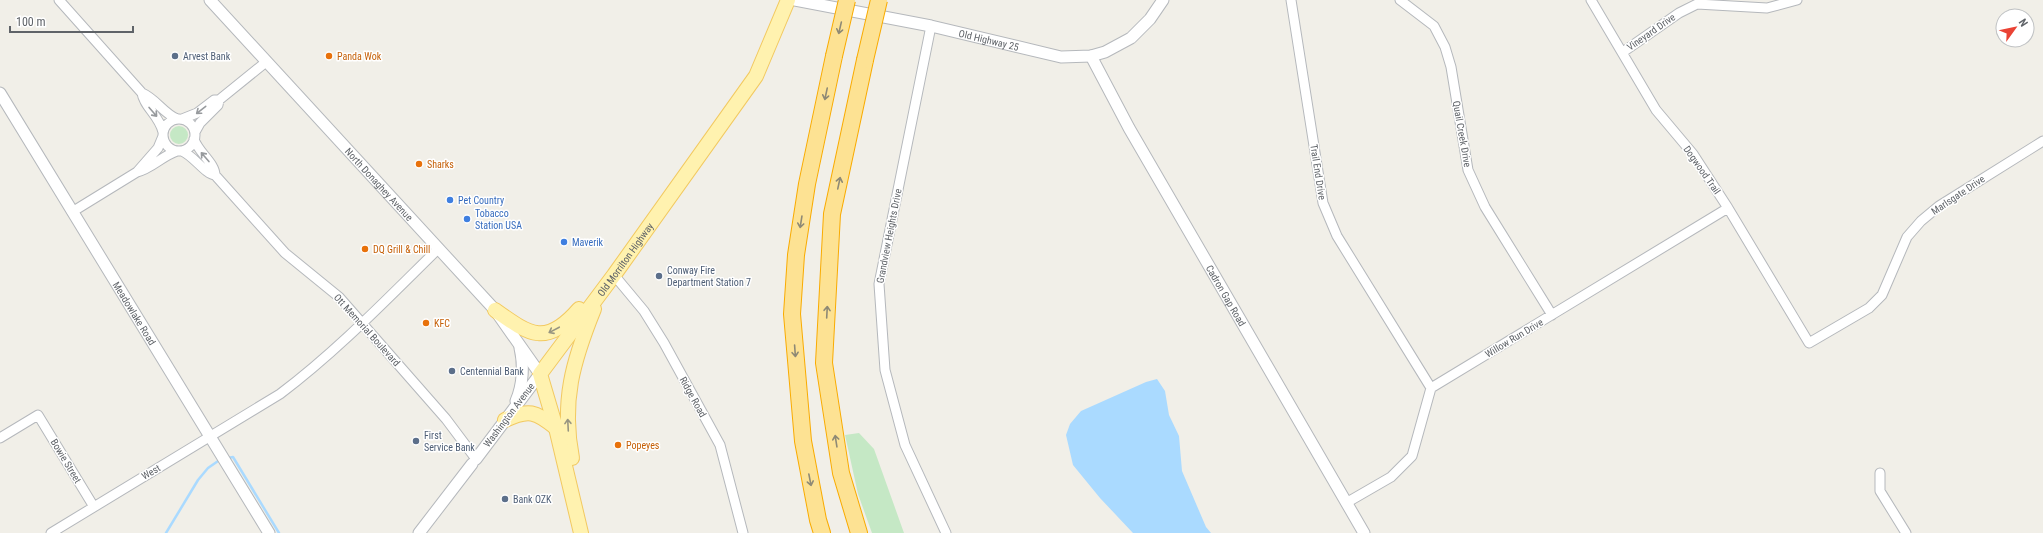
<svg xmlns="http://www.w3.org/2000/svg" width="2043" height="533" font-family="'Roboto Condensed',sans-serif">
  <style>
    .green { fill: #c5e8c5 }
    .water { fill: #aadaff }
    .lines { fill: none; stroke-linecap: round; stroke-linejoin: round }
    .stream { stroke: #aadaff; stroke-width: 2.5 }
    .minor-casing { stroke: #b5b8bc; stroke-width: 11 }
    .tertiary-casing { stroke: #b5b8bc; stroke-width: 13 }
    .primary-casing { stroke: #f2c960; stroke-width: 16 }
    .motorway-casing { stroke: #f9ab00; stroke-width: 18 }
    .minor { stroke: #fff; stroke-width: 9 }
    .tertiary { stroke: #fff; stroke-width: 11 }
    .primary { stroke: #fff2af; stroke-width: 14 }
    .motorway { stroke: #fde293; stroke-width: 16 }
    .motorway-bridge-casing { stroke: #f9ab00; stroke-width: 18; stroke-linecap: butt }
    .motorway-bridge { stroke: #fde293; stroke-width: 16 }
    .oneway { stroke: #8e8975 }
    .oneway2 { stroke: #979a9d }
    .oneway3 { stroke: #979581 }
    .service-dot { fill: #5c6f8a; stroke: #fff; stroke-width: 1.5 }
    .food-dot { fill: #e8710a; stroke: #fff; stroke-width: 1.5 }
    .shop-dot { fill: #3f7fe0; stroke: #fff; stroke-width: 1.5 }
    .labels { text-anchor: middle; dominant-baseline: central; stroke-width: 3; stroke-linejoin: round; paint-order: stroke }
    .street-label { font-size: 10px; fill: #5f6368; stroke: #fff }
    .service-label { font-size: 10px; fill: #4e5e75; stroke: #fff; text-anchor: start }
    .food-label { font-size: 10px; fill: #c56008; stroke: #fff; text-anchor: start }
    .shop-label { font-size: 10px; fill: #366cbe; stroke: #fff; text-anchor: start }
  </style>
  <rect width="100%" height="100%" fill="#f1efe8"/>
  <path class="green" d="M170 135a9 9 0 1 1 18 0a9 9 0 1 1-18 0Z
    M859,433L874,449L904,533H872L858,494L845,435Z"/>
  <path class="water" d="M1157,379L1165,391L1169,415L1179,436L1182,471L1206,527L1211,533H1133L1100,498L1073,465L1066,435L1070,424L1081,411L1146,382Z"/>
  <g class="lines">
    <path class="stream" d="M228,458L233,457L279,533
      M166,533L198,480L208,468L221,459"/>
    <defs>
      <path id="minor" d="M59,0L142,93C156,99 163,113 177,119
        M1291,0L1323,203L1337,236L1431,388
        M1400,0L1434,26L1445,47L1451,67L1468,170L1485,207L1552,315
        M1591,0L1656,110L1693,154L1728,208L1809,343L1869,308L1882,295L1907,237L1921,221L1939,206L2043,141
        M931,26L879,284L885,370L905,445L946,533
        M1623,52L1679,13L1697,4L1767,8L1797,0
        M142,93C144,107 159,115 163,132
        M182,119L197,113L214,100H219L266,62
        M163 135a16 16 0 1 1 32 0a16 16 0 1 1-32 0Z
        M195,132L200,123L218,105L219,100
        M194,139C198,152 215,163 215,175
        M182,151C194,156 205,174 215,175L285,253L339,297L446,419L476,459L472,464
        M137,172L158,148L163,136
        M72,212L137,172C151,169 162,156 177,151
        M614,275L644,311L664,343L720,445L743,533
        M0,438L38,415L94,507
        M1880,473V491L1906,533
        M1346,503L1391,477L1412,456L1431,388L1728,208
        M51,533L280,394C337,351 387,299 438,249"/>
      <g id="tertiary">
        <path id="s1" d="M210,0L495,310L540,374L476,459"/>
        <path id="s2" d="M795,0L931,26L1061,57L1091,56L1105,52L1131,38L1150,19L1163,0"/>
        <path id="s3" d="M1091,56L1129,128L1364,533"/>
        <path id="s4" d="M0,93L269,533"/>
        <path d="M516,401C523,385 524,365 520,348"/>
        <path d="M419,533L472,464"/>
      </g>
      <g id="primary">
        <path d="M495,310C530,335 546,347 579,309"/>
        <path d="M505,420C528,409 536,411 556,428"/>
        <path d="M572,458C561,401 573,361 594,309"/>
        <path id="s5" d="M581,533L556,428L540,374L614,275L756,76L788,0"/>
      </g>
      <path id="motorway" d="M822,533L818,520L803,441L792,314L796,255L807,184L834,56
        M859,533L841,473L824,363L832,214L865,60"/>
    </defs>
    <use href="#minor" class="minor-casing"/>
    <use href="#tertiary" class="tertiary-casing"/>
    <use href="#primary" class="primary-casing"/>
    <use href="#motorway" class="motorway-casing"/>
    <use href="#minor" class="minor"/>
    <use href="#tertiary" class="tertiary"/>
    <use href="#primary" class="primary"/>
    <use href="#motorway" class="motorway"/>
    <defs>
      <path id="motorway-bridge" d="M834,56L847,0
        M865,60L879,0"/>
    </defs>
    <use href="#motorway-bridge" class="motorway-bridge-casing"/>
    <use href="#motorway-bridge" class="motorway-bridge"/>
  </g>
  <defs><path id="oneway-shaft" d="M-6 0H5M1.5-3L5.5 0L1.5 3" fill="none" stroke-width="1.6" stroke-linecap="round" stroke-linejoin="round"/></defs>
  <g class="oneway">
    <use href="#oneway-shaft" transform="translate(840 28) rotate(103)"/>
    <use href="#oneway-shaft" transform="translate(826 94) rotate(102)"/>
    <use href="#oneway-shaft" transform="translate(839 183) rotate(-78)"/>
    <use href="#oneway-shaft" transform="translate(801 222) rotate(99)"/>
    <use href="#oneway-shaft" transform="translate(827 312) rotate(-87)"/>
    <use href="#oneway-shaft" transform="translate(795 351) rotate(86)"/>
    <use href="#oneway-shaft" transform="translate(836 441) rotate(-99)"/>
    <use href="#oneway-shaft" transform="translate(810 480) rotate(79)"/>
  </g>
  <g class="oneway2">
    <use href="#oneway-shaft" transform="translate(201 110) rotate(142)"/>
    <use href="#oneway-shaft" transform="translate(153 112) rotate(49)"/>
    <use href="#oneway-shaft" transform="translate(205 157) rotate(-131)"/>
  </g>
  <g class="oneway3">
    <use href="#oneway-shaft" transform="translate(554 330) rotate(152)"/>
    <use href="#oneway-shaft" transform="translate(568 425) rotate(-93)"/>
  </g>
  <g class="service-dot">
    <circle cx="175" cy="56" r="4"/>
    <circle cx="659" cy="276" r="4"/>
    <circle cx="452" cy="371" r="4"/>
    <circle cx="416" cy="441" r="4"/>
    <circle cx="505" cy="499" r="4"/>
  </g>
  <g class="food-dot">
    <circle cx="329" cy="56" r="4"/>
    <circle cx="419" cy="164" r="4"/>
    <circle cx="365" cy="249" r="4"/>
    <circle cx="426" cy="323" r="4"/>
    <circle cx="618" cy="445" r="4"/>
  </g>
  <g class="shop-dot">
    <circle cx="450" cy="200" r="4"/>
    <circle cx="467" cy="219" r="4"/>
    <circle cx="564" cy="242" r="4"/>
  </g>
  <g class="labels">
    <g class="street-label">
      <text transform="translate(1651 32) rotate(-35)">Vineyard Drive</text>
      <text stroke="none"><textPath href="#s2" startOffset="198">Old Highway 25</textPath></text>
      <text transform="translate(1462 134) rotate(80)">Quail Creek Drive</text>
      <text transform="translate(1702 170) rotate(55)">Dogwood Trail</text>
      <text transform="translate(1318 172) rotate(81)">Trail End Drive</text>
      <text stroke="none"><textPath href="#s1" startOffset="250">North Donaghey Avenue</textPath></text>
      <text transform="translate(1958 195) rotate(-34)">Marlsgate Drive</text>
      <text transform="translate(889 236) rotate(-79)">Grandview Heights Drive</text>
      <text stroke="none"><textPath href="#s5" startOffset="307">Old Morrilton Highway</textPath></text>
      <text stroke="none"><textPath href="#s3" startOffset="275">Cadron Gap Road</textPath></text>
      <text stroke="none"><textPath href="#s4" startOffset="258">Meadowlake Road</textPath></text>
      <text transform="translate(367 330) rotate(48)">Ott Memorial Boulevard</text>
      <text transform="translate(1514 338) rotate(-31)">Willow Run Drive</text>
      <text transform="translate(693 397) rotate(61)">Ridge Road</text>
      <text transform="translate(509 415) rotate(-53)">Washington Avenue</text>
      <text transform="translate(66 461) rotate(59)">Bowie Street</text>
      <text transform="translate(151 472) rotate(-31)">West</text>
    </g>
    <g class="service-label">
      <text x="183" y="56">Arvest Bank</text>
      <text x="667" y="270">Conway Fire<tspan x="667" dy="12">Department Station 7</tspan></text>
      <text x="460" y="371">Centennial Bank</text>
      <text x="424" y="435">First<tspan x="424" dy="12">Service Bank</tspan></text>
      <text x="513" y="499">Bank OZK</text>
    </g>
    <g class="food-label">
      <text x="337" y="56">Panda Wok</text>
      <text x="427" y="164">Sharks</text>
      <text x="373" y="249">DQ Grill &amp; Chill</text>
      <text x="434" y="323">KFC</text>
      <text x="626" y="445">Popeyes</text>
    </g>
    <g class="shop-label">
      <text x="458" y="200">Pet Country</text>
      <text x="475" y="213">Tobacco<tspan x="475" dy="12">Station USA</tspan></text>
      <text x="572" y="242">Maverik</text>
    </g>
  </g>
  <g transform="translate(2015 28) rotate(57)"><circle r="19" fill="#ffffff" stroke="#bfc1c3"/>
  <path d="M0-3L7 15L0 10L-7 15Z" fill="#ea4335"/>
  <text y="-6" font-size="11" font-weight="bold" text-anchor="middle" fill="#5f6368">N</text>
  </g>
  <path d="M10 26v6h123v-6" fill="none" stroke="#5f6368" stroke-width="2"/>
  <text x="16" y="26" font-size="12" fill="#5f6368" stroke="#ffffff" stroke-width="3" paint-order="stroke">100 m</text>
</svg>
